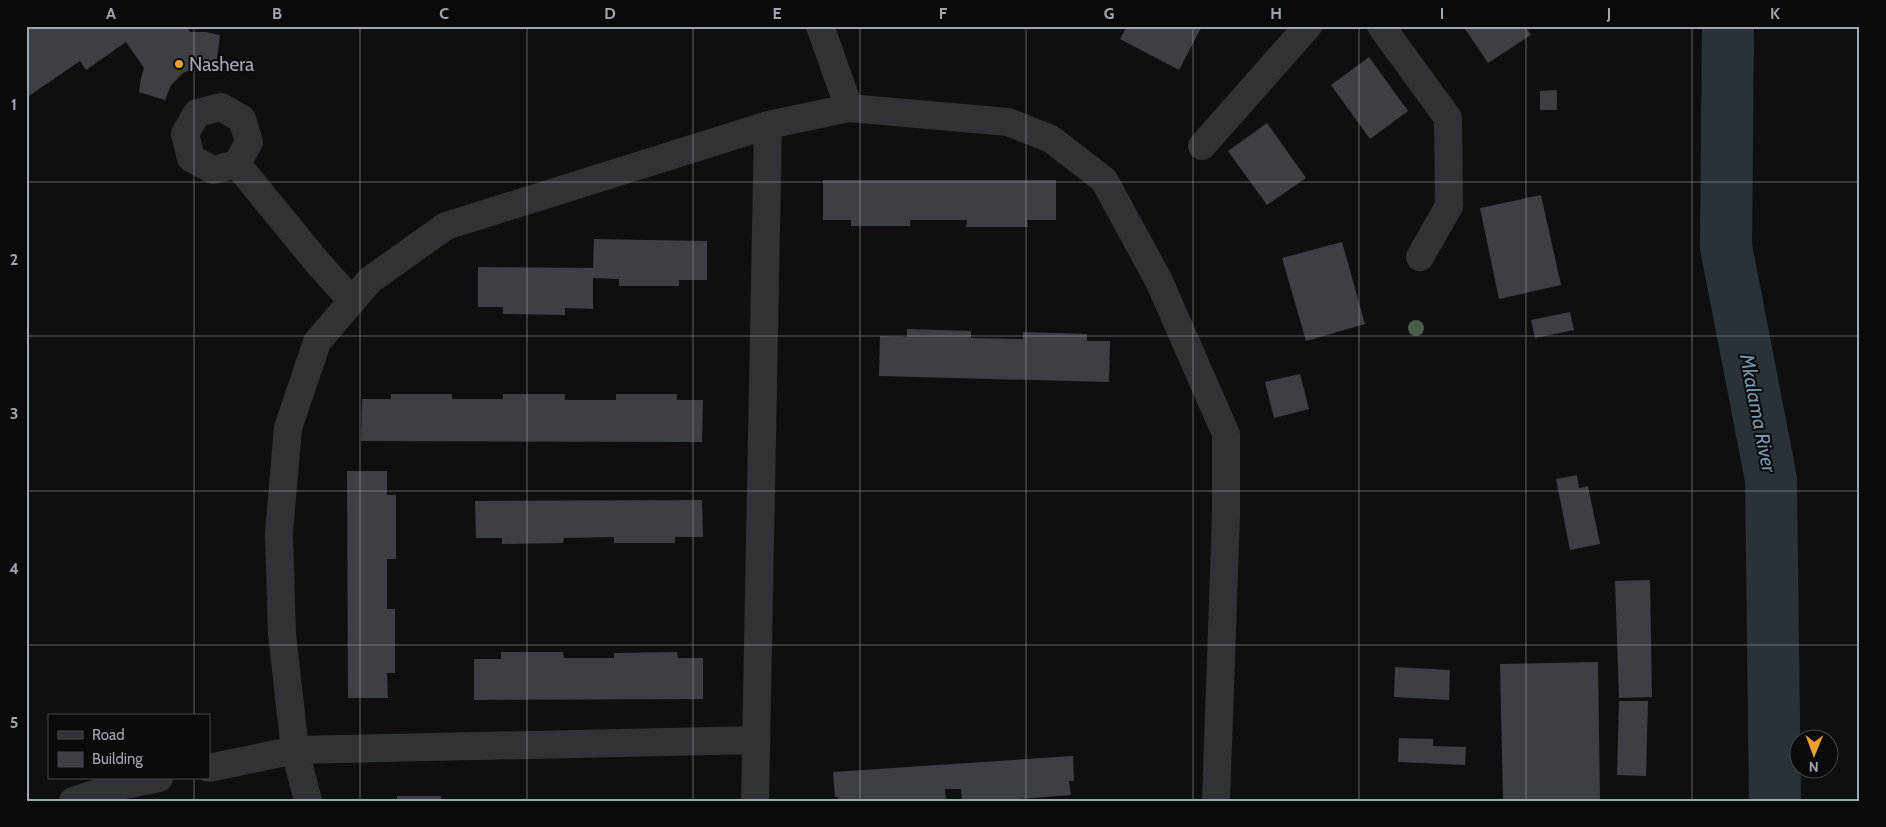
<svg xmlns="http://www.w3.org/2000/svg" width="1886" height="827" font-family="Cabin,sans-serif">
  <style>
    .lines { fill: none; stroke-linecap: round; stroke-linejoin: round }
    .river { stroke: #2a3238; stroke-width: 52 }
    .building { fill: #3e3f44 }
    .minor { stroke: #313235; stroke-width: 28 }
    .tree { fill: #495c4a }
    .grid { fill: none; stroke: #a1a7b1; stroke-width: 1; stroke-opacity: 0.55 }
    .poi-dot { fill: #e8a030; stroke: #0a0a0c; stroke-width: 2 }
    .labels { text-anchor: middle; dominant-baseline: central; stroke-width: 4; stroke-linejoin: round; paint-order: stroke }
    .poi-label { font-size: 19px; fill: #a1a7b1; stroke: #0a0a0c; text-anchor: start }
    .water-label { font-size: 20px; font-style: italic; fill: #7996ab; stroke: #0a0a0c }
    .neatline { fill: none; stroke: #a1a7b1; stroke-width: 2 }
    .grid-label { font-size: 16px; text-anchor: middle; font-weight: bold; fill: #a1a7b1 }
  </style>
  <rect width="100%" height="100%" fill="#0f0f11"/>
  <g class="lines">
    <path class="river" d="M1728,26L1726,247L1771,479L1775,801"/>
  </g>
  <path class="building" d="M26,26H186L190,32H206L220,35L216,66H199L183,73L171,85L165,100L139,92L141,78L144,68L126,42L86,70L80,61L26,98Z
    M1127,26H1197L1201,28L1179,70L1120,39Z
    M1463,26H1525L1531,35L1488,63Z
    M1369,57L1408,111L1370,139L1331,85Z
    M1557,90V110H1540V91Z
    M1267,123L1306,178L1267,205L1228,151Z
    M823,180H1056V220H1027L1028,227H966L967,220H910V226H851V220H823Z
    M1541,195L1561,285L1499,299L1480,208Z
    M594,239L707,241V280H679V286H619V279L593,278V309L565,308V315L503,314V307H478V267L593,268Z
    M1342,242L1365,324L1306,341L1282,258Z
    M1570,312L1574,330L1535,338L1531,320Z
    M907,329L971,331V338L1023,339V332L1087,334V341H1110L1109,382L879,376L880,336L907,337Z
    M1300,374L1309,409L1274,418L1265,382Z
    M391,394H452V399H503V394H565V400H616V394H677V400H703L702,442L361,441L362,399H391Z
    M347,471H387V495H396V559H387V609H395V673H387L388,698H348Z
    M1577,475L1579,488L1588,486L1600,544L1570,550L1556,479Z
    M702,500L703,537H675V543H614V537L564,538L563,543L502,544V538H476L475,501Z
    M1650,580L1652,697L1619,698L1615,581Z
    M501,652H563L564,658H614V653L677,652L678,658H703V699L474,700V659H501Z
    M1598,662L1600,801H1503L1500,664Z
    M1395,667L1450,670L1449,700L1394,697Z
    M1619,701H1648L1646,776L1617,775Z
    M1399,738L1433,739V746L1466,747L1465,765L1398,762Z
    M1073,756L1074,781H1069L1071,795L995,801H962L961,789H945L946,801H838V797H835L833,772Z
    M397,796H441V801H397Z"/>
  <g class="lines">
    <path class="minor" d="M820,26L849,108
      M1381,26L1448,118L1449,206L1420,257
      M221,107L242,119L249,142L237,164L213,170L191,158L185,134L197,113Z
      M1202,146L1308,26
      M237,164L317,262L352,301
      M209,768L295,750L756,740
      M73,801L115,787L159,778
      M308,801L295,750L282,634L279,533L288,428L317,342L370,280L446,226L768,125L849,108L1008,122L1051,139L1104,180L1159,281L1226,434V515L1216,801
      M755,801L768,125"/>
  </g>
  <circle class="tree" cx="1416" cy="328" r="8"/>
  <path class="grid" d="M194,26V716M360,26V801M527,26V801M693,26V801M860,26V801M1026,26V801M1193,26V801M1359,26V801M1526,26V801M1692,26V801M26,182H1860M26,336H1860M26,491H1860M26,645H1860M194,778V801"/>
  <circle class="poi-dot" cx="179" cy="64" r="5"/>
  <g class="labels">
    <g class="poi-label">
      <text x="189" y="64">Nashera</text>
    </g>
    <g class="water-label">
      <text transform="translate(1758 413) rotate(79)">Mkalama River</text>
    </g>
  </g>
  <rect width="1886" height="827" fill="none" stroke="#0a0a0c" stroke-width="55"/>
  <rect x="48" y="714" width="162" height="65" fill="#0a0a0c" stroke="#46494e"/>
  <rect x="58" y="731" width="25" height="8" fill="#313235" stroke="#46494e"/>
  <text x="92" y="740" font-size="15" fill="#a1a7b1">Road</text>
  <rect x="58" y="752" width="25" height="15" fill="#3e3f44" stroke="#46494e"/>
  <text x="92" y="764" font-size="15" fill="#a1a7b1">Building</text>
  <g transform="translate(1814 754) rotate(181)"><circle r="24" fill="#0a0a0c" stroke="#46494e"/>
  <path d="M0-4L9 19L0 12L-9 19Z" fill="#e8a030"/>
  <text y="-8" font-size="14" font-weight="bold" text-anchor="middle" fill="#a1a7b1">N</text>
  </g>
  <rect x="28" y="28" width="1830" height="772" class="neatline"/>
  <g class="grid-label">
    <text x="111" y="19">A</text>
    <text x="277" y="19">B</text>
    <text x="444" y="19">C</text>
    <text x="610" y="19">D</text>
    <text x="777" y="19">E</text>
    <text x="943" y="19">F</text>
    <text x="1109" y="19">G</text>
    <text x="1276" y="19">H</text>
    <text x="1442" y="19">I</text>
    <text x="1609" y="19">J</text>
    <text x="1775" y="19">K</text>
    <text x="14" y="110">1</text>
    <text x="14" y="265">2</text>
    <text x="14" y="419">3</text>
    <text x="14" y="574">4</text>
    <text x="14" y="728">5</text>
  </g>
</svg>
